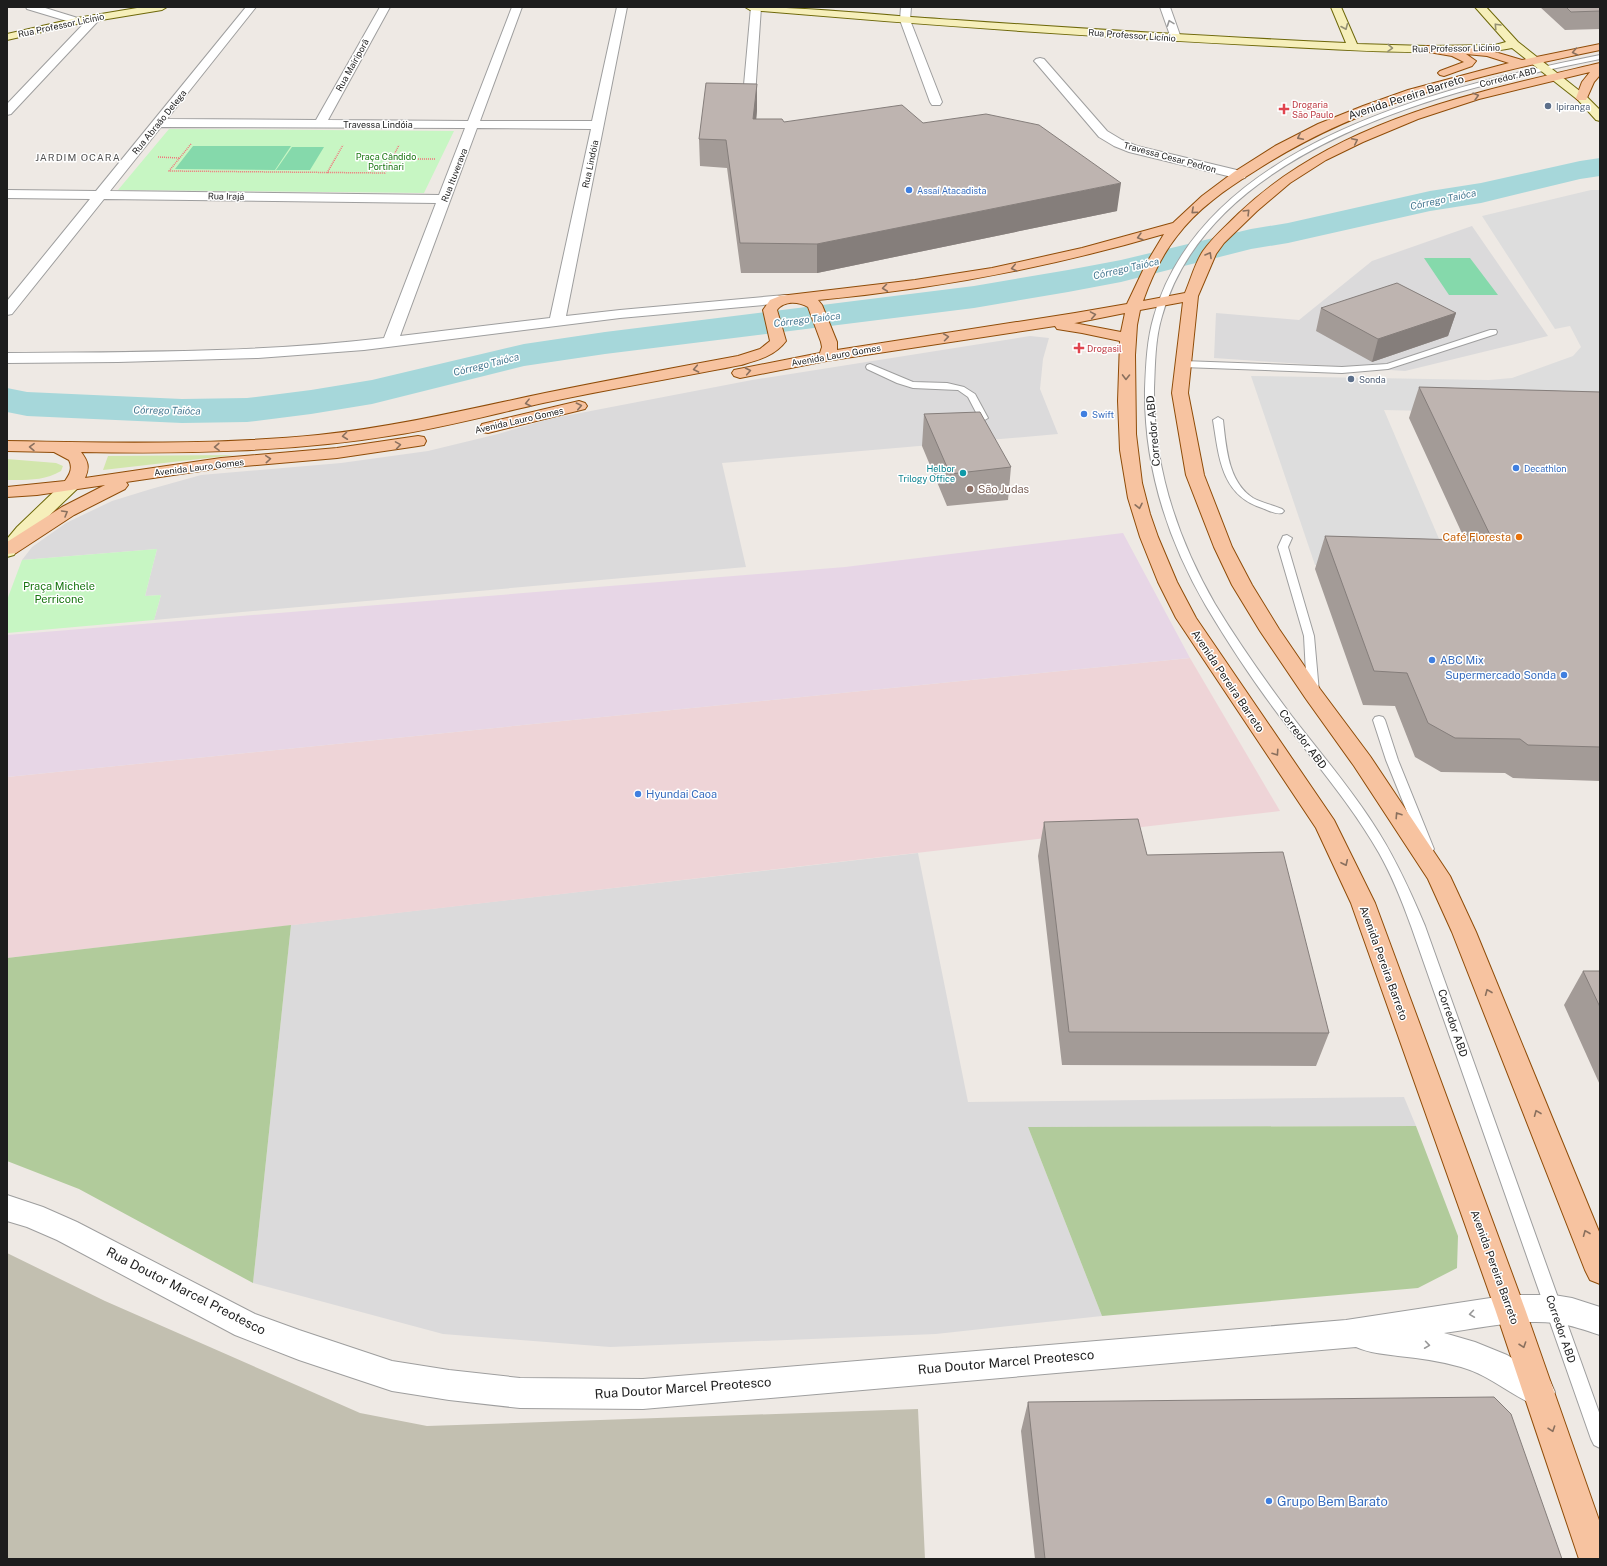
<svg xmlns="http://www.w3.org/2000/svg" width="1607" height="1566" font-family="'Public Sans',sans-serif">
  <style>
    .residential { fill: #dbdadb }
    .commercial { fill: #eed4d7 }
    .industrial { fill: #e7d6e6 }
    .construction { fill: #c2bfb0 }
    .grass { fill: #d2e6ac }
    .forest { fill: #b1cb9b }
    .park { fill: #c7f6c3 }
    .pitch { fill: #85d9ab }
    .parking { fill: #ddd }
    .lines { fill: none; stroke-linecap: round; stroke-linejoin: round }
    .river { fill: #a6d7da; fill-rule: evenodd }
    .lane-casing { stroke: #9e9e9e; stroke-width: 2 }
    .street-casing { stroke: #9e9e9e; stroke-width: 2 }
    .secondary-casing { stroke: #6e680a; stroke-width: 2 }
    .primary-casing { stroke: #8f4c08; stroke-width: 2 }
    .path { stroke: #f27179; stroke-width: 1.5; stroke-dasharray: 1 1; stroke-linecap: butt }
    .lane { fill: #fff; fill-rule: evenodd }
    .street { fill: #fff; fill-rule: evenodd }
    .secondary { fill: #f6efba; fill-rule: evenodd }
    .primary { fill: #f7c3a0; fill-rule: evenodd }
    .wall { fill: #a39b97 }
    .shaded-wall { fill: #857e7b }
    .building { fill: #beb4b0; stroke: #857e7b }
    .oneway { stroke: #999 }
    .oneway2 { stroke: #949073 }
    .oneway3 { stroke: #8a705e }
    .service-dot { fill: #5c6f8a; stroke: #fff; stroke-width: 1.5 }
    .health-dot { fill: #e0444e; stroke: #fff; stroke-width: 1.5 }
    .shop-dot { fill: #3f7fe0; stroke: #fff; stroke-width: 1.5 }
    .culture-dot { fill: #0f9aa8; stroke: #fff; stroke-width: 1.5 }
    .education-dot { fill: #8d6e63; stroke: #fff; stroke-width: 1.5 }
    .food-dot { fill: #e8710a; stroke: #fff; stroke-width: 1.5 }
    .labels { text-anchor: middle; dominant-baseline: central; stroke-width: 3; stroke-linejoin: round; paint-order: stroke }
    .far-street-label { font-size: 9px; fill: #1d1d1d; stroke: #fff }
    .far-health-label { font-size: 9px; fill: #be3a42; stroke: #fff; text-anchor: start }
    .far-service-label { font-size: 9px; fill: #4e5e75; stroke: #fff; text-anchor: start }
    .far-park-label { font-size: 9px; fill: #197611; stroke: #fff }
    .far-shop-label { font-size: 9px; fill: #366cbe; stroke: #fff; text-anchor: start }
    .far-culture-label { font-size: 9px; fill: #0d838f; stroke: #fff; text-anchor: end }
    .far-neighbourhood-label { font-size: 10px; letter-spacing: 1px; fill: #505050; stroke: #fff }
    .far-water-label { font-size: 10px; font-style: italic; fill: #467891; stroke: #fff }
    .street-label { font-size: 11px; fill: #1d1d1d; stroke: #fff }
    .education-label { font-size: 11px; fill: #785e54; stroke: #fff; text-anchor: start }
    .food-label { font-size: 11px; fill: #c56008; stroke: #fff; text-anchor: end }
    .park-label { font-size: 11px; fill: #197611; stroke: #fff }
    .shop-label { font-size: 11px; fill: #366cbe; stroke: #fff; text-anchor: start }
    .near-street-label { font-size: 13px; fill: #1d1d1d; stroke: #fff }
    .near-shop-label { font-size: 13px; fill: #366cbe; stroke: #fff; text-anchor: start }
  </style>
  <rect width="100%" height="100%" fill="#eee9e4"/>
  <path class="residential" d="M1472,226L1548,336L1405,371L1214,358L1216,313L1299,320L1372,261Z
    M1030,336L1049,338L1043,359L1040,389L1058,434L722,463L746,567L154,620L161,595L145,596L157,549L22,560L32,547L66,523L112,501L151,489L201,475L341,463L428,451L498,434L549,419L752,380Z
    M918,853L968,1102L1404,1097L1416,1126L1028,1127L1102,1316L936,1334L610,1347L443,1334L253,1283L291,925Z"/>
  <path class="commercial" d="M1190,658L1280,811L7,958V777Z"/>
  <path class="industrial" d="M1123,533L1190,658L7,777V635L845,567Z"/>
  <path class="construction" d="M7,1253L105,1301L360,1413L427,1426L918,1409L925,1559H7Z"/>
  <path class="grass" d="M234,455L103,470L108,456Z
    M7,459L56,463L63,466L61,471C44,481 26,480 7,480Z"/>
  <path class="forest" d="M291,925L253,1283L79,1189L7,1161V958Z
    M1416,1126L1458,1236L1457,1268L1418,1288L1102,1316L1028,1127Z"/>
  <path class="park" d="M169,129L454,131L424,193L118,190Z
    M157,549L145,596L161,595L154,620L7,633V600L22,560Z"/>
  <path class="pitch" d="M193,146H291L275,170L175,169Z
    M292,147H324L310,170H276Z
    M1424,258H1470L1498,295H1449Z"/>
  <path class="parking" d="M1591,190H1600V415L1384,410L1451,567L1315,565L1251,376L1489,380L1512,378L1573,356L1581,347L1570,326L1555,329L1482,216Z"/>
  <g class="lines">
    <path class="river" d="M1600,158V176L1580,179L1481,203L1430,211L1288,243L1251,249L1121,282L1068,292L974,308L605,354L524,366L372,404L311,414L247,422L182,423L27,416L7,412V388L27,392L182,399L247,398L311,390L372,380L524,344L605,332L974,286L1068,270L1121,260L1251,229L1288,223L1430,191L1481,183L1580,161Z"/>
    <defs>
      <path id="lane" d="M1600,55V59C1449,89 1210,146 1162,316C1155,339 1155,364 1154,388C1153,465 1177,538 1215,604C1238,642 1264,679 1291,715C1318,750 1348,785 1372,822C1394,855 1410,890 1425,926L1600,1415V1448L1594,1445L1591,1439L1411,926C1402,901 1392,876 1379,853C1352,806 1317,765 1285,723C1256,686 1230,646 1206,606C1167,539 1144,466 1145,389C1146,364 1147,339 1154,316C1204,142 1445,86 1600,55Z
        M1490,330H1496L1497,332L1496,334L1388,369L1342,373L1183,367L1179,364L1183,361L1342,367L1387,364Z
        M870,364L913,382L947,383L964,387L975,394L988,418L983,421L980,420L968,397L958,390L913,388L897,383L867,369L866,367L867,365Z
        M1218,417L1223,420C1226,447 1228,482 1253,498C1262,503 1273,505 1282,509L1284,511L1282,513C1276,515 1268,510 1262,508C1221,495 1219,457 1213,420Z
        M1287,535L1292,538L1288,547L1314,636L1319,692L1317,695H1309L1307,692L1304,636L1278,547L1283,536Z
        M1379,716L1383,717L1385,720L1398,760L1434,849L1432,852L1428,854L1424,852L1422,849L1386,760L1373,720L1375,717Z"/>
      <path id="street" d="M26,7H42L81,19L82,21L77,24L27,9Z
        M246,7H256L167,119L316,120L380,7H390L328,120L468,121L512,7H522L480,121H592L617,7H627L566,316L620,310L785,295L790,296L792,299L790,302L785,303L620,318L364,350L258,358L118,362L7,363V353C133,352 259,353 384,338L436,203L104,199L12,314L7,315V301L90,199L7,198V190L96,191ZM161,127L465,128L439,195L110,191ZM477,128L591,129L550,318L400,336Z
        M751,7H761L755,96L753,98H745L743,96Z
        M901,7H911L910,20L942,102L940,105H932L930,102L900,20Z
        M1160,7H1170L1181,38L1180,40L1176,41L1171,38Z
        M95,15L100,18L99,20L11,114L7,115V104L91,16Z
        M1040,58L1044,59L1107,131L1122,140L1137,146L1245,172L1246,175L1245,178L1240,179L1129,152L1114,146L1099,137L1036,63L1034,61L1036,59Z
        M7,1195L43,1207L77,1222L255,1314L299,1330L392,1361L449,1370L520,1378L643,1379L1346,1320L1510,1295H1554L1572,1298L1600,1307V1335C1585,1330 1571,1325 1555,1323C1518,1319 1480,1328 1444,1333L1475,1342L1507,1355L1550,1381L1555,1392L1550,1403L1539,1407C1511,1396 1490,1375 1461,1367C1440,1361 1419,1358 1398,1356C1384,1354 1369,1353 1356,1347L643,1409L520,1408L449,1400L392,1391L299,1360L235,1335L57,1240L27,1227L7,1221Z"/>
      <path id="secondary" d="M143,7H167L162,10L77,24L7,40V34L77,18Z
        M745,7C815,7 886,16 956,20C1086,29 1216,37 1346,43L1331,7H1341L1357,44L1427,46L1495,45L1506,42L1475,7H1486L1518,42L1586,96L1600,110V121L1596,120L1578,100L1512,48C1489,53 1466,52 1443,52C1386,53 1328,49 1271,46C1097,37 923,25 750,10Z
        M71,480L77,481L80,485L77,489L29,535L14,555L7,557V539L17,527L65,481Z"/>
      <path id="primary" d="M1600,44V50C1476,76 1363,101 1255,171C1226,189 1197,209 1177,236C1162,255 1151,278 1143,301L1185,293C1191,279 1195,263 1203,251C1213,237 1226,226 1238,214C1336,120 1473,93 1600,63V75L1594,82L1586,100H1578L1576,98L1582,82L1590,72L1479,99L1418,119L1363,142L1326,160L1290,183L1257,211L1224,243L1216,254L1198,296L1188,393L1204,475L1232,547L1252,585L1279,629L1320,689L1370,756L1450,876L1476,932L1600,1234V1284L1590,1280L1585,1270L1452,932L1428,879L1354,766L1306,699L1260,631L1232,585L1214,547L1186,475L1172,393L1183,302L1140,310L1137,325L1135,355L1136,434L1142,483L1150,514L1158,537L1177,582L1196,618L1334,820L1375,903L1525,1309L1600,1523V1559H1579L1495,1309L1351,903L1316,828L1176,618L1158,582L1140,537L1128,498L1120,450L1118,401L1120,341L1082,333L1057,329L1055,326L826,361L740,378L734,376L732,373L734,370L820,353L822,347L821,342L808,307C799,302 785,300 777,310L786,341C775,356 758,360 741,365C675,378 609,389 543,403C494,414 445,427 395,435C292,452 185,454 81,452C88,461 90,467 85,478L221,458L337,448L418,436L424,437L426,441L424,445L418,446L337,458L221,468L126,482L128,485L125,489L74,515L16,553L7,554V542L62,507L105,485L37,495L7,497V487L65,481C70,474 73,468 69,460L54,452L7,451V441C111,443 215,445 318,435C395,427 469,409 545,393C609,380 673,368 738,356L760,349L770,341L763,310L770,300L780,296L915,280L992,268L1082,248L1173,223L1202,196L1234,172L1275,146L1318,124L1363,106L1408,90L1509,63L1487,56L1466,54L1476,61L1472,66L1444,76L1440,75L1438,73L1440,71L1464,62L1452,56L1423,51L1421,49L1423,47L1427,46L1449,49L1454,46L1488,50L1522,60ZM1164,234L1146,264L1127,304L1075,313L837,350V342L822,305L818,300C936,289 1051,267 1164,234ZM1125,313L1121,332L1074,323H1075Z
        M579,401L585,403L587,406L585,409L488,433L482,432L480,428L482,424Z"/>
    </defs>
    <use href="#lane" class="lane-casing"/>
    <use href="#street" class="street-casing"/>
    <use href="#secondary" class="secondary-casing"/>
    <use href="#primary" class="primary-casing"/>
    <path class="path" d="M191,144L169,171L385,173L399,145
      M158,157L179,158
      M392,159H436
      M327,173L343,145"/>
    <use href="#lane" class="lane"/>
    <use href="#street" class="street"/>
    <use href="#secondary" class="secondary"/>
    <use href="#primary" class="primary"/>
  </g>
  <path class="wall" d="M1540,7H1600V29L1565,30Z
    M757,84V110L756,119L784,122L923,123L1117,211L817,273H741L727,168L700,166L699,139Z
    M1321,308L1456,313L1448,336L1372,362L1316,331Z
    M1419,387L1600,392V781L1513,778L1505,773L1441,772L1415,757L1395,706L1363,705L1315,569L1325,536L1465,540L1409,418Z
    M924,414L1011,467L1008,500L947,506L922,446Z
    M1044,822L1147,855L1329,1033L1316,1066L1062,1065L1038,856Z
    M1583,971H1600V1085L1564,1005Z
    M1028,1402L1562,1559H1035L1021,1431Z"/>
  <path class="shaded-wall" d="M757,84V110L754,146L753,119Z
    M1121,183L1117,211L817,273V244Z
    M1456,313L1448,336L1372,362L1378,339Z"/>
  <path class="building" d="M1566,7H1600V11L1571,12Z
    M706,83L757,84L753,119H782L784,122L902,105L923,123L986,114L1039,125L1121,183L817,244L740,243L726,140L699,139Z
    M1397,283L1456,313L1378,339L1321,308Z
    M1419,387L1600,392V747L1528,745L1520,739L1455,738L1428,723L1407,673L1374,671L1325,536L1493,541Z
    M980,412L1011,467L950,474L924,414Z
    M1138,819L1147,855L1283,852L1329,1033L1069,1032L1044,822Z
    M1583,971H1600V1007Z
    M1494,1397L1511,1414L1562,1559H1045L1028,1402Z"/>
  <defs><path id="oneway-chevron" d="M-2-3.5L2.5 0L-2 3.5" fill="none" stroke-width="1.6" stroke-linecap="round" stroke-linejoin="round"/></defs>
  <g class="oneway">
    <use href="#oneway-chevron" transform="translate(1170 23) rotate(-110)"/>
    <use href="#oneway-chevron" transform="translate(1472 1314) rotate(172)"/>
    <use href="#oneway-chevron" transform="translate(1427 1345) rotate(8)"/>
  </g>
  <g class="oneway2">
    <use href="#oneway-chevron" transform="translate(1497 26) rotate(-133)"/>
    <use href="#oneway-chevron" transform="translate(1345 27) rotate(67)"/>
    <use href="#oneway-chevron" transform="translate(1390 48) rotate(2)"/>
  </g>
  <g class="oneway3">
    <use href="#oneway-chevron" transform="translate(1575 52) rotate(168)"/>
    <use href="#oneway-chevron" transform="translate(1476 96) rotate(-16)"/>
    <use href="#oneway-chevron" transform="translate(1300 137) rotate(154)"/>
    <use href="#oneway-chevron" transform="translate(1355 141) rotate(-26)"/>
    <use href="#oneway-chevron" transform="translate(1194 211) rotate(138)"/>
    <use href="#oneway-chevron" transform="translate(1247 212) rotate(-45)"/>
    <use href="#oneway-chevron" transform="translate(1140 237) rotate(164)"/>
    <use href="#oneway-chevron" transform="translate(1209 255) rotate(-60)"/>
    <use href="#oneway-chevron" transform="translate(1014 268) rotate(168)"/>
    <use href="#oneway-chevron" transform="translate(885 288) rotate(173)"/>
    <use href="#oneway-chevron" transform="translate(1093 315) rotate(-10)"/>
    <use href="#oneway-chevron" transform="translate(946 337) rotate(-8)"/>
    <use href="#oneway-chevron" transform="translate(696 369) rotate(169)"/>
    <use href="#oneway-chevron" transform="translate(748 371) rotate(-11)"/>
    <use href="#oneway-chevron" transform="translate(1126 377) rotate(91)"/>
    <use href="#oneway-chevron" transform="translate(528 403) rotate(166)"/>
    <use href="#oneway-chevron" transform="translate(579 406) rotate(-12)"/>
    <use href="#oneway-chevron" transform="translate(345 436) rotate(173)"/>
    <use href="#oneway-chevron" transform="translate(398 445) rotate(-9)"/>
    <use href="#oneway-chevron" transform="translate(32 447) rotate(-179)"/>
    <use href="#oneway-chevron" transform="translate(217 447) rotate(178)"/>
    <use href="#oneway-chevron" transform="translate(268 459) rotate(-5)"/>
    <use href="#oneway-chevron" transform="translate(1139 506) rotate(78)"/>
    <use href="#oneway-chevron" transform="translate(65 513) rotate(-30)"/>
    <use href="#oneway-chevron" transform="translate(1276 753) rotate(56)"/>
    <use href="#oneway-chevron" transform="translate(1398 815) rotate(-123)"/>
    <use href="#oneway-chevron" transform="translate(1345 863) rotate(65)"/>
    <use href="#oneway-chevron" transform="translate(1488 992) rotate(-112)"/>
    <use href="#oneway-chevron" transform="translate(1537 1113) rotate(-112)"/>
    <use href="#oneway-chevron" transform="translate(1586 1233) rotate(-112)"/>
    <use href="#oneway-chevron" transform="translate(1523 1345) rotate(71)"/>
    <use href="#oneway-chevron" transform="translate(1552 1429) rotate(71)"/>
  </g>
  <g class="service-dot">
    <circle cx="1548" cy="106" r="4"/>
    <circle cx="1351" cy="379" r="4"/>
  </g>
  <g class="health-dot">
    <path d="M1282 103h4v4h4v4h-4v4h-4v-4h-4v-4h4z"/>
    <path d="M1077 342h4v4h4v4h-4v4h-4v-4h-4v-4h4z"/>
  </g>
  <g class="shop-dot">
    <circle cx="909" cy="190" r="4"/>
    <circle cx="1084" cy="414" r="4"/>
    <circle cx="1516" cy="468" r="4"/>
    <circle cx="1432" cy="660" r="4"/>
    <circle cx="1564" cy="675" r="4"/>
    <circle cx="638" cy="794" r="4"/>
    <circle cx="1269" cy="1501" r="4"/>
  </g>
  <circle class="culture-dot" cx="963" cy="473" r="4"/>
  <circle class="education-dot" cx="970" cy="489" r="4"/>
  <circle class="food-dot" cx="1519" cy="537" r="4"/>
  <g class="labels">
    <g class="far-street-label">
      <text transform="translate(61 25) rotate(-12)">Rua Professor Licínio</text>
      <text transform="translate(1132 35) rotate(4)">Rua Professor Licínio</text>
      <text transform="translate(1456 48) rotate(-1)">Rua Professor Licínio</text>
      <text transform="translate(352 65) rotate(-61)">Rua Mairiporã</text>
      <text transform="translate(1508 77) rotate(-14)">Corredor ABD</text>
      <text transform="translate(159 122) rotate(-51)">Rua Abraão Delega</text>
      <text x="378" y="124">Travessa Lindóia</text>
      <text transform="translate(1170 157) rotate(15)">Travessa Cesar Pedron</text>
      <text transform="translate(590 164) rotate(-78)">Rua Lindóia</text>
      <text transform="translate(454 175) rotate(-69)">Rua Ituverava</text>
      <text transform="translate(226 196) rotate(1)">Rua Irajá</text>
      <text transform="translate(836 355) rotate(-10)">Avenida Lauro Gomes</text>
      <text transform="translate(519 420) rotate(-13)">Avenida Lauro Gomes</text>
      <text transform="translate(199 467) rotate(-7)">Avenida Lauro Gomes</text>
    </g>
    <g class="far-health-label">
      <text x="1292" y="104">Drogaria<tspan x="1292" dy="10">São Paulo</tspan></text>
      <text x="1087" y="348">Drogasil</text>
    </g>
    <g class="far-service-label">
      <text x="1556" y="106">Ipiranga</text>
      <text x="1359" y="379">Sonda</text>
    </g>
    <g class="far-park-label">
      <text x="386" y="156">Praça Cândido<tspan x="386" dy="10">Portinari</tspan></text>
    </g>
    <g class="far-shop-label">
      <text x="917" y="190">Assaí Atacadista</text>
      <text x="1092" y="414">Swift</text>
      <text x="1524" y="468">Decathlon</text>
    </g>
    <g class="far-culture-label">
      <text x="955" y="468">Helbor<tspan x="955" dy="10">Trilogy Office</tspan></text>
    </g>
    <g class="far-neighbourhood-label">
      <text x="78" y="157">JARDIM OCARA</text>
    </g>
    <g class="far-water-label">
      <text transform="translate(1443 199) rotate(-12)">Córrego Taióca</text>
      <text transform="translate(1126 268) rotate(-13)">Córrego Taióca</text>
      <text transform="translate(807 319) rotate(-7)">Córrego Taióca</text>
      <text transform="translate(486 364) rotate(-14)">Córrego Taióca</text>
      <text transform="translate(167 410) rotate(1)">Córrego Taióca</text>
    </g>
    <g class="street-label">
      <text transform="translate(1406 97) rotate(-18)">Avenida Pereira Barreto</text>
      <text transform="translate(1153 431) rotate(-95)">Corredor ABD</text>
      <text transform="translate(1228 681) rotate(56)">Avenida Pereira Barreto</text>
      <text transform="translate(1303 739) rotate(53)">Corredor ABD</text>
      <text transform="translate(1384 963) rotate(70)">Avenida Pereira Barreto</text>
      <text transform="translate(1453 1023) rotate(71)">Corredor ABD</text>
      <text transform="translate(1495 1267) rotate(70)">Avenida Pereira Barreto</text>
      <text transform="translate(1561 1329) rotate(71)">Corredor ABD</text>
    </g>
    <g class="education-label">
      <text x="978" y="489">São Judas</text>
    </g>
    <g class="food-label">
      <text x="1511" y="537">Café Floresta</text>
    </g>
    <g class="park-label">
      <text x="59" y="586">Praça Michele<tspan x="59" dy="13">Perricone</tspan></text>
    </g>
    <g class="shop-label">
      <text x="1440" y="660">ABC Mix</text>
      <text x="1556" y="675" text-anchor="end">Supermercado Sonda</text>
      <text x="646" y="794">Hyundai Caoa</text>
    </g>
    <g class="near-street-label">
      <text transform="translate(186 1291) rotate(27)">Rua Doutor Marcel Preotesco</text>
      <text transform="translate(1006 1362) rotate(-5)">Rua Doutor Marcel Preotesco</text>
      <text transform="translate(683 1388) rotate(-4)">Rua Doutor Marcel Preotesco</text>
    </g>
    <g class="near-shop-label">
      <text x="1277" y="1501">Grupo Bem Barato</text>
    </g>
  </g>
  <rect width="1607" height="1566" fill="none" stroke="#1d1d1d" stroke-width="16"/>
</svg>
